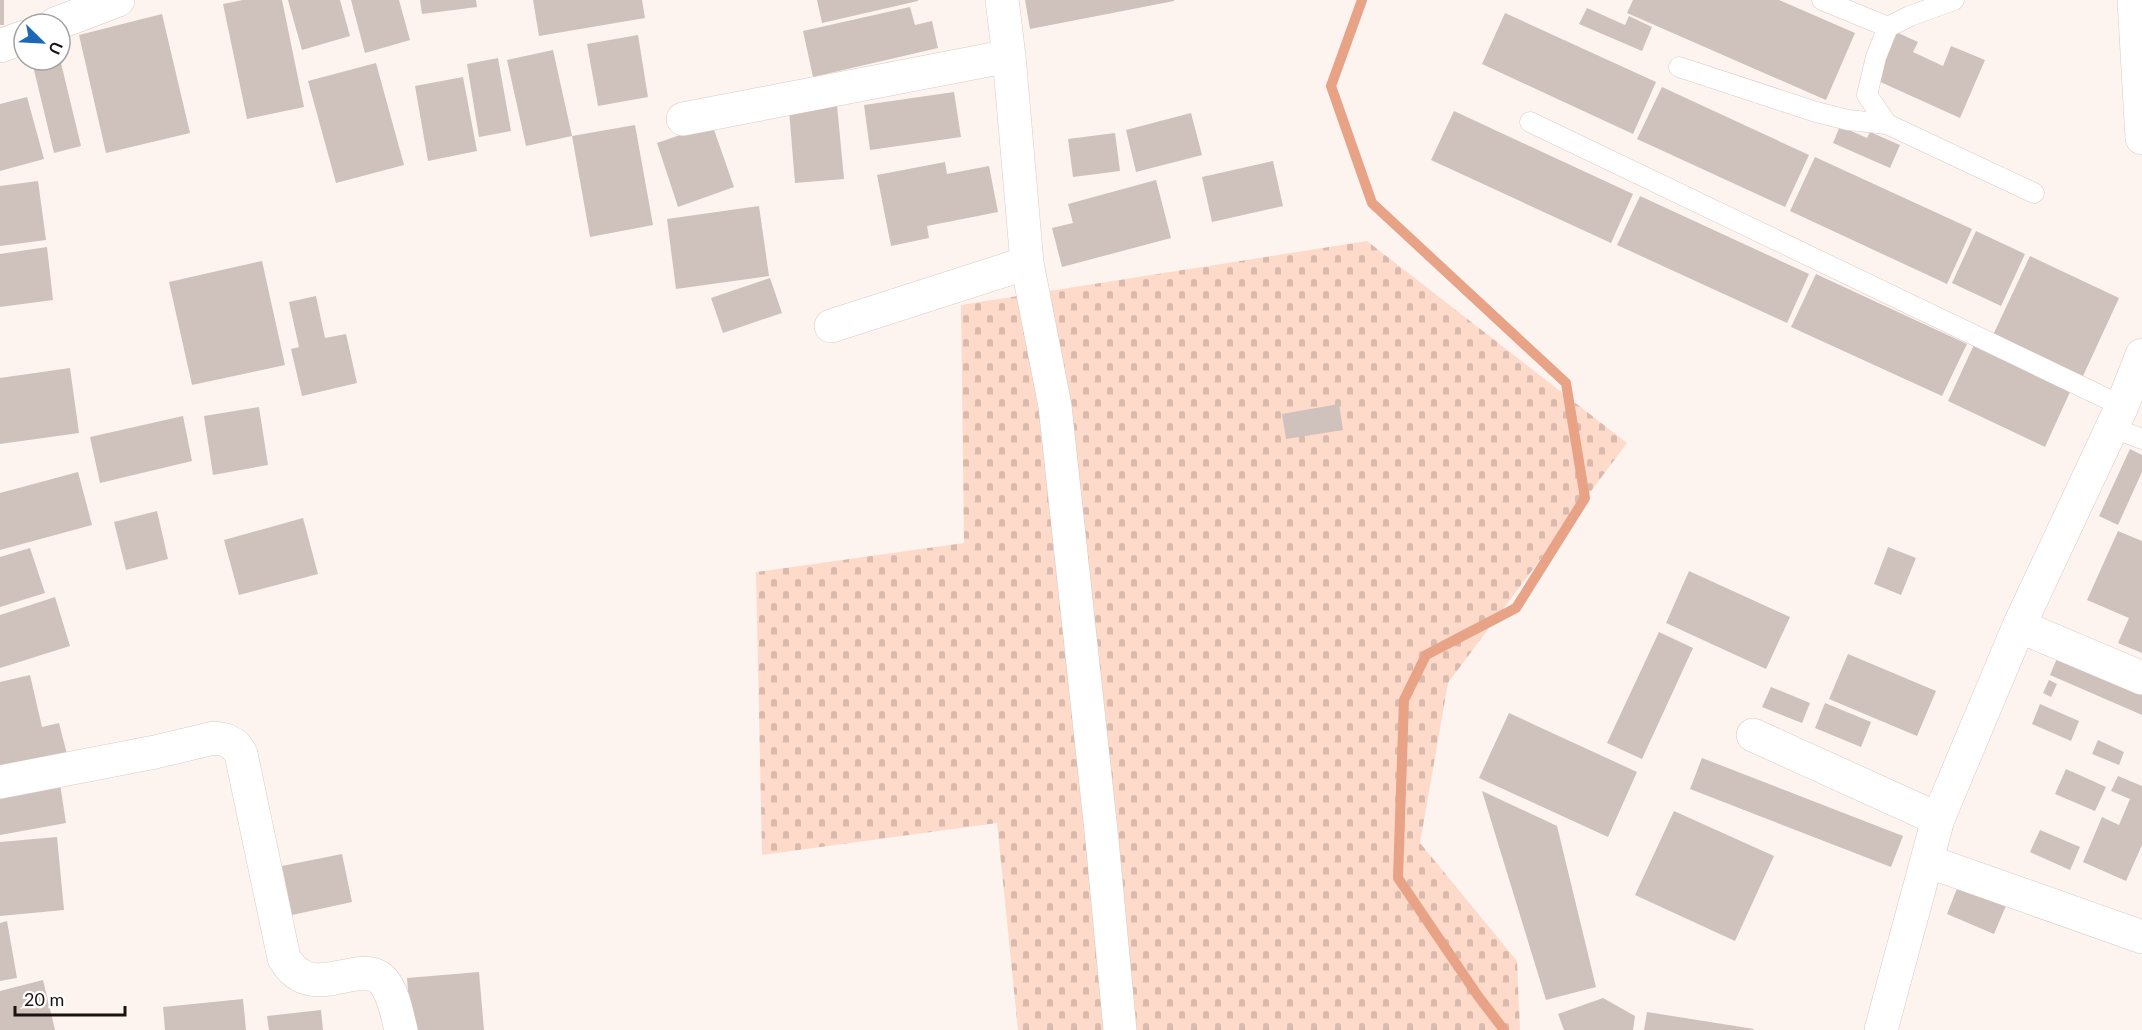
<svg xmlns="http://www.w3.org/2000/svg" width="2142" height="1030" font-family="Lato,sans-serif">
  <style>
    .cemetery { fill: url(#cemetery-stones) }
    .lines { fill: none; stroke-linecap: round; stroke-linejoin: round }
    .stream { stroke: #e8a285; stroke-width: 10 }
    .building { fill: #cfc1bb }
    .lane-casing { stroke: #d8cac4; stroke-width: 21 }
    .street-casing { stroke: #d8cac4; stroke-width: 34 }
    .lane { stroke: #fff; stroke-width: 20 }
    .street { stroke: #fff; stroke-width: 33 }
  </style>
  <defs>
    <pattern id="cemetery-stones" width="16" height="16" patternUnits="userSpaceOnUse" patternTransform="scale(1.5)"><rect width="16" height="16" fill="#fedacb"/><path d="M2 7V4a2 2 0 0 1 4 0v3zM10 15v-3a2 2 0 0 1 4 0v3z" fill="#d9baad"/></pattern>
  </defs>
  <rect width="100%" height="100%" fill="#fdf4f0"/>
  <path class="cemetery" d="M1367,241L1627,443L1448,683L1420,843L1517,961L1520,1030H1018L997,823L762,855L756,572L964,543L961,305Z"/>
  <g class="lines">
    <path class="stream" d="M1362,0L1331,86L1372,203L1566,383L1585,498L1516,608L1426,655L1404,700L1398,878L1478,996L1504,1030"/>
  </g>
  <path class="building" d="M0,0H4V25H0Z
    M243,0H282L304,107L247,119L223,4Z
    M288,0H340L350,36L302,50Z
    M351,0H399L410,40L365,53Z
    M420,0H476L477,7L422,14Z
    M533,0H642L645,18L539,36Z
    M817,0H918V1L822,23Z
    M1025,0H1174V1L1030,29Z
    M1633,0H1779L1855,33L1826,100L1627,13Z
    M910,7L915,25L932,21L938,48L813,77L803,31Z
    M1587,8L1625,25L1629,16L1652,27L1642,51L1579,24Z
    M1505,13L1656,82L1633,134L1482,64Z
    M162,14L190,133L106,153L79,35Z
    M1896,32L1918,42L1913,52L1943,66L1951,46L1985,60L1960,118L1876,80Z
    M638,35L648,97L598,106L587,44Z
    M553,50L572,136L526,146L507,60Z
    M498,58L511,131L479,137L467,64Z
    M61,63L81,146L54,153L34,70Z
    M376,63L404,165L336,183L308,81Z
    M463,77L477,151L428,161L415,86Z
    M1662,87L1809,155L1785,207L1637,139Z
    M954,92L961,137L870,150L864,105Z
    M27,97L44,159L0,171V104Z
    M837,105L844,179L795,183L789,110Z
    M1454,111L1633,194L1611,243L1431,160Z
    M1191,113L1202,155L1136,172L1126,130Z
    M712,124L734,187L678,207L657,143Z
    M635,125L653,225L590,237L572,136Z
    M1840,126L1867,138L1870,132L1900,145L1890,168L1833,143Z
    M1115,133L1120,171L1073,177L1068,139Z
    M1815,157L1972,229L1947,284L1790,211Z
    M1273,161L1283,206L1212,222L1202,177Z
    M945,162L947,174L989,166L998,212L927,226L929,238L891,246L877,175Z
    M1156,180L1171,238L1062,267L1052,228L1073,223L1068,204Z
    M38,181L46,240L0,246V186Z
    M1640,196L1809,274L1787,323L1617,245Z
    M759,206L769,276L676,289L667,219Z
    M1976,231L2025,254L2001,306L1952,283Z
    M47,247L53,300L0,307V254Z
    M2030,256L2119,298L2083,376L1993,335Z
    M262,261L285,365L192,385L169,282Z
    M1816,274L1967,344L1942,396L1791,327Z
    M770,278L782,313L723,333L711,298Z
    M316,296L325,338L346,334L357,383L302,396L291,349L299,347L289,302Z
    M1978,336L2075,381L2045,447L1948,401Z
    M70,368L79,433L0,444V378Z
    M1339,404L1343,430L1286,439L1282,414Z
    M259,407L268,465L213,475L204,416Z
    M183,416L192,461L100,483L90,437Z
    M2130,449L2142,455V472L2118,525L2099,516Z
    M78,472L92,525L0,550V493Z
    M157,511L168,559L126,570L114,522Z
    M303,518L318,574L239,595L224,540Z
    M2118,531L2142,541V653L2118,643L2129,618L2087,600Z
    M1888,547L1916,558L1901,595L1874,584Z
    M30,548L45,593L0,607V557Z
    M1689,571L1790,617L1766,669L1666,623Z
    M55,597L70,646L0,668V615Z
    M1659,632L1693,648L1642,759L1607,743Z
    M2061,649L2142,684V715L2050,675Z
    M1848,654L1936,691L1917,736L1829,699Z
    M30,675L42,727L59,723L69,762L0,778V682Z
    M2049,680L2057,684L2051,697L2043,693Z
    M1771,687L1810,703L1802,723L1762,707Z
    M1825,703L1871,722L1861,747L1815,728Z
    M2040,704L2079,721L2071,741L2032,724Z
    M1509,713L1637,772L1608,837L1479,778Z
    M2098,740L2124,752L2119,765L2092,754Z
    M1702,758L1903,836L1891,867L1690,789Z
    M2066,769L2106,787L2095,811L2055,794Z
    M2118,776L2142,786V845L2126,881L2083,862L2102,817L2119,825L2130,799L2111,791Z
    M60,784L66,823L0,835V794Z
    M1482,791L1557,826L1596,987L1546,1000Z
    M1674,811L1774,856L1735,941L1635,895Z
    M2040,830L2080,847L2070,870L2030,852Z
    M57,837L64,910L0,916V842Z
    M342,854L352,902L292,915L282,866Z
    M1960,881L2008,901L1994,934L1947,914Z
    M7,921L17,978L0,981V923Z
    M479,972L484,1030H411L407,978Z
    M43,980L55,1030H0V991Z
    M1603,998L1635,1016L1633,1030H1564L1558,1014Z
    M243,999L246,1030H165L163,1007Z
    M321,1010L323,1030H269L267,1016Z
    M1647,1012L1754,1029L1753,1030H1644Z"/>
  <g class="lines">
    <defs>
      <path id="lane" d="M1822,0L1888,27
        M1679,67L1816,112L1848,120L1887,124L2034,193
        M1530,122L2122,406
        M1887,124L1867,95L1876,57L1888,27L1910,16L1954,0
        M2111,427L2142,439"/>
      <path id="street" d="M1002,0L1009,56L1027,263L1055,406L1102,840L1120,1030
        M2134,0L2142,138
        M55,24L118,0
        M0,46L24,37
        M683,119L1009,56
        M831,326L1027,263
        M2019,626L2142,678
        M1753,735L1938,819
        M0,782L155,752L214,738L226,740L235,745L241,754L284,958C312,1007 362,954 384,982C394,994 397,1015 401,1030
        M1927,861L2142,937
        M1881,1030L1938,819L2019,626L2122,406L2142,355"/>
    </defs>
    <use href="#lane" class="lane-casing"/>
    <use href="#street" class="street-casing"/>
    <use href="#lane" class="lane"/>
    <use href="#street" class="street"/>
  </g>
  <g transform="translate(42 42) rotate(114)"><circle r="28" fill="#ffffff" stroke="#a3a1a0" stroke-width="1.5"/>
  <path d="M0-4.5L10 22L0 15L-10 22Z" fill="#1d67b7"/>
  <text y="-9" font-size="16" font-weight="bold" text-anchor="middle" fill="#191412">U</text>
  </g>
  <path d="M15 1006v9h110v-9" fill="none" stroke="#191412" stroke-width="3"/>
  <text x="24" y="1006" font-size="18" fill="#191412" stroke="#ffffff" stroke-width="4.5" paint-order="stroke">20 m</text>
</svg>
